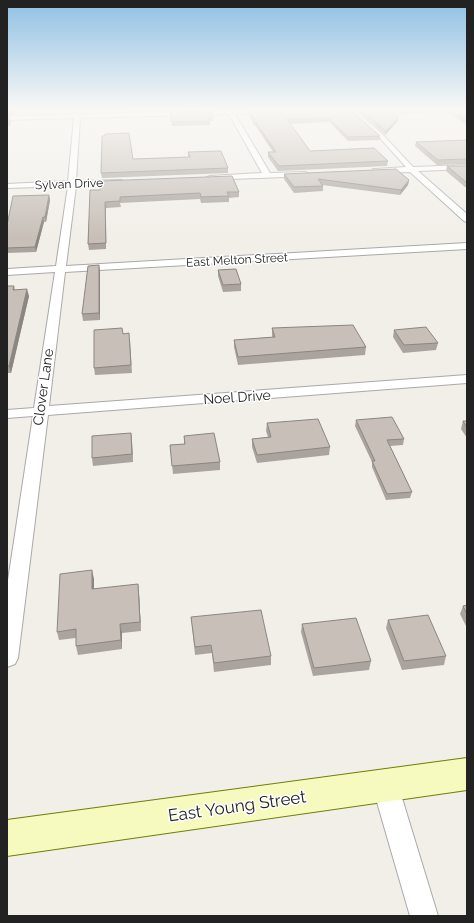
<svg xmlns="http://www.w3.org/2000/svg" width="474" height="923" font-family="Raleway,sans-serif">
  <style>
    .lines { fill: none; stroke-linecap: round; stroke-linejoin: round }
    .street-casing { stroke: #a9a9a9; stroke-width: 2 }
    .secondary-casing { stroke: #707d05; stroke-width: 2 }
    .street { fill: #fff; fill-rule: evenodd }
    .secondary { fill: #f7fabf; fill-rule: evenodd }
    .wall { fill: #aba49e }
    .shaded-wall { fill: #8b8681 }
    .building { fill: #c7bfb8; stroke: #8b8681 }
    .labels { text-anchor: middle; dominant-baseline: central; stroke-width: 3; stroke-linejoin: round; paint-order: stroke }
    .far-street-label { font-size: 12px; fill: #222; stroke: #fff }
    .street-label { font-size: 14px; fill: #222; stroke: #fff }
    .near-street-label { font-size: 17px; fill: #222; stroke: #fff }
  </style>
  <rect width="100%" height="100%" fill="#f2efe9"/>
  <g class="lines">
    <defs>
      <path id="street" d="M226,109L271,110L272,111L269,113L235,114L270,173L305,172L309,174L308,176L207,180L206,178L210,176L262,173L229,114L80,118L76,181L121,180L125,182L121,184L76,186L66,266L467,243V249L65,272L49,406L467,375V383L48,415L18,658L15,664L7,667V587L33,416L7,418V410L34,408L55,272L7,275V269L56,266L68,186L7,188V184L68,181L74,118L7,120V116L227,110Z
        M347,109H353L384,136L413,167L467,165V169L418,171L467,214V222L464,221L410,172L373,173V169H376L406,167L380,138Z
        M385,773L394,776L398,785L438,916H410L372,785L376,776Z"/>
      <path id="secondary" d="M467,758V790L7,856V820Z"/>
    </defs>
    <use href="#street" class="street-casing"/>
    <use href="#secondary" class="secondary-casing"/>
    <use href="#street" class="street"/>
    <use href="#secondary" class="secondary"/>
  </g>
  <path class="wall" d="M118,109H162L118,110Z
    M350,109L380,136V140L348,141L329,122L290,124L310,151L388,161L387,166L278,171L268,157V152H273L255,125H253V122L248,114V110Z
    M355,109H467V125L447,112L395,114L398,121L385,135Z
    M170,112L213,117V121H210V125L172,126Z
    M7,117L11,121L10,126H7Z
    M467,140V164L437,165L415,146L416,142Z
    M188,152L228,168V173L102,178L101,173L133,159L188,157Z
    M447,166H467V187H465L446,171Z
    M284,174L409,180L408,185L400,195L322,185L323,186V191L294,193L284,179Z
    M90,190L239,192V197L229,198V202L201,203L200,199L120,203L121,207L106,208V249L89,250L88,244Z
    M49,195L50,200L46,222H44L36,252L7,253V225Z
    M218,270L241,284V291L223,292L218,276Z
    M100,271V320L83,321L82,314Z
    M7,286H14L15,290L29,296L11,373H7Z
    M122,328L123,334L130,340L132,373L95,375L94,368Z
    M272,328L366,347L365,355L238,365L234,347V340L272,337Z
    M394,330L438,343L436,350L403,353L393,337Z
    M356,420L404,439L403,445L390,446L412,492L410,498L386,500L372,467V462L355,426Z
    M463,421H467V438L461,429Z
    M267,423L330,447L329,455L257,463L252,447V439L268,437L266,431Z
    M131,433L133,462L93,466L92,458Z
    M184,436L220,462V470L173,474L170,445L184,444Z
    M94,579V589L138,584L139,593L141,631L122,633V649L78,655L76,646V638L59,640L57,632Z
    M467,605V628L460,614L463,606Z
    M191,617L271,656V665L214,672L212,653L195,655Z
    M388,620L446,656L444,665L402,670L386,628Z
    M302,624L371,661L369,670L313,676L301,632Z"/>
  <path class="shaded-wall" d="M14,109H16L14,114L7,116V111Z
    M10,117L11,121L10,126L9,121Z
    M399,117L398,121L385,135L386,131Z
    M409,180L408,185L400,195L401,190Z
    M49,195L50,200L46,222L45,217Z
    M105,202L106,208V249V243Z
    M43,217L44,222L36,252L35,247Z
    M99,265L100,271V320L99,313Z
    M27,289L29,296L11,373L9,366Z
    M131,433L132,441L133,462L132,454Z
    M92,570L94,579V598L92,589Z
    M138,584L139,593L141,631L140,622Z
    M120,624L122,633V649L121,640Z"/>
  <path class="building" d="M7,109H14L13,110L7,111Z
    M295,109H350L380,136L348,137L329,118L287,119L310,151L374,148L388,161L279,166L268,152H276L255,121H253L255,119L248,110Z
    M360,109H423L390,110L399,117L386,131Z
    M449,109H467V120Z
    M211,111L213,117H208L210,121L172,122L170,112Z
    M7,117H10L9,121H7Z
    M129,133L133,159L190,157L188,152L221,151L228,168L101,173L102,136H105V134Z
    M467,140V159L438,160L416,142Z
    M447,166H467V182H466Z
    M396,169L409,180L401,190L318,179L323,186L294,187L284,174Z
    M232,176L239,192H227L229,196L201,197L200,193L120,197V201L105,202L106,243L88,244L90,190H100L101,181Z
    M49,195L45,217H43L35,247L7,248V225L13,196Z
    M99,265V313L82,314L88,266Z
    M236,269L241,284L223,285L218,270Z
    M7,286H14L13,290L27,289L9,366H7Z
    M353,325L366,347L238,357L234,340L275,337L272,328Z
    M426,327L438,343L404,345L394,330Z
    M122,328L123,334L129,333L131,365L94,368V330Z
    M392,417L404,439L387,440L412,492L387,494L372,461H375L356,420Z
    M318,419L330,447L257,455L252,439L271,437L267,423Z
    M463,421H467V428Z
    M131,433L132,454L92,458V436Z
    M214,433L220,462L172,466L170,445L185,444L184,436Z
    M92,570V589L138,584L140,622L120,624L121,640L76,646V629L57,632L60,574Z
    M467,605V614L463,606Z
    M261,610L271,656L214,663L211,645L195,647L191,617Z
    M428,615L446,656L404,661L388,620Z
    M356,618L371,661L314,668L302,624Z"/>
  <linearGradient id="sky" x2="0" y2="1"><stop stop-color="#8fc0e4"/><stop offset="0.46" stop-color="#f9f8f5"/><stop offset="1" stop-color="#f9f8f5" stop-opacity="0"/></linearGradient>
  <rect width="474" height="238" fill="url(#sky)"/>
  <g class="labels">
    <g class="far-street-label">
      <text transform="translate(69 184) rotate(-2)">Sylvan Drive</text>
      <text transform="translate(237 260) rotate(-3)">East Melton Street</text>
    </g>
    <g class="street-label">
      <text transform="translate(43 387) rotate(-82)">Clover Lane</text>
      <text transform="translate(237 397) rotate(-4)">Noel Drive</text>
    </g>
    <g class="near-street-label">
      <text transform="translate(237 806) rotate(-8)">East Young Street</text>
    </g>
  </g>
  <rect width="474" height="923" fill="none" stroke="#222222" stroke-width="16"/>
</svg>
